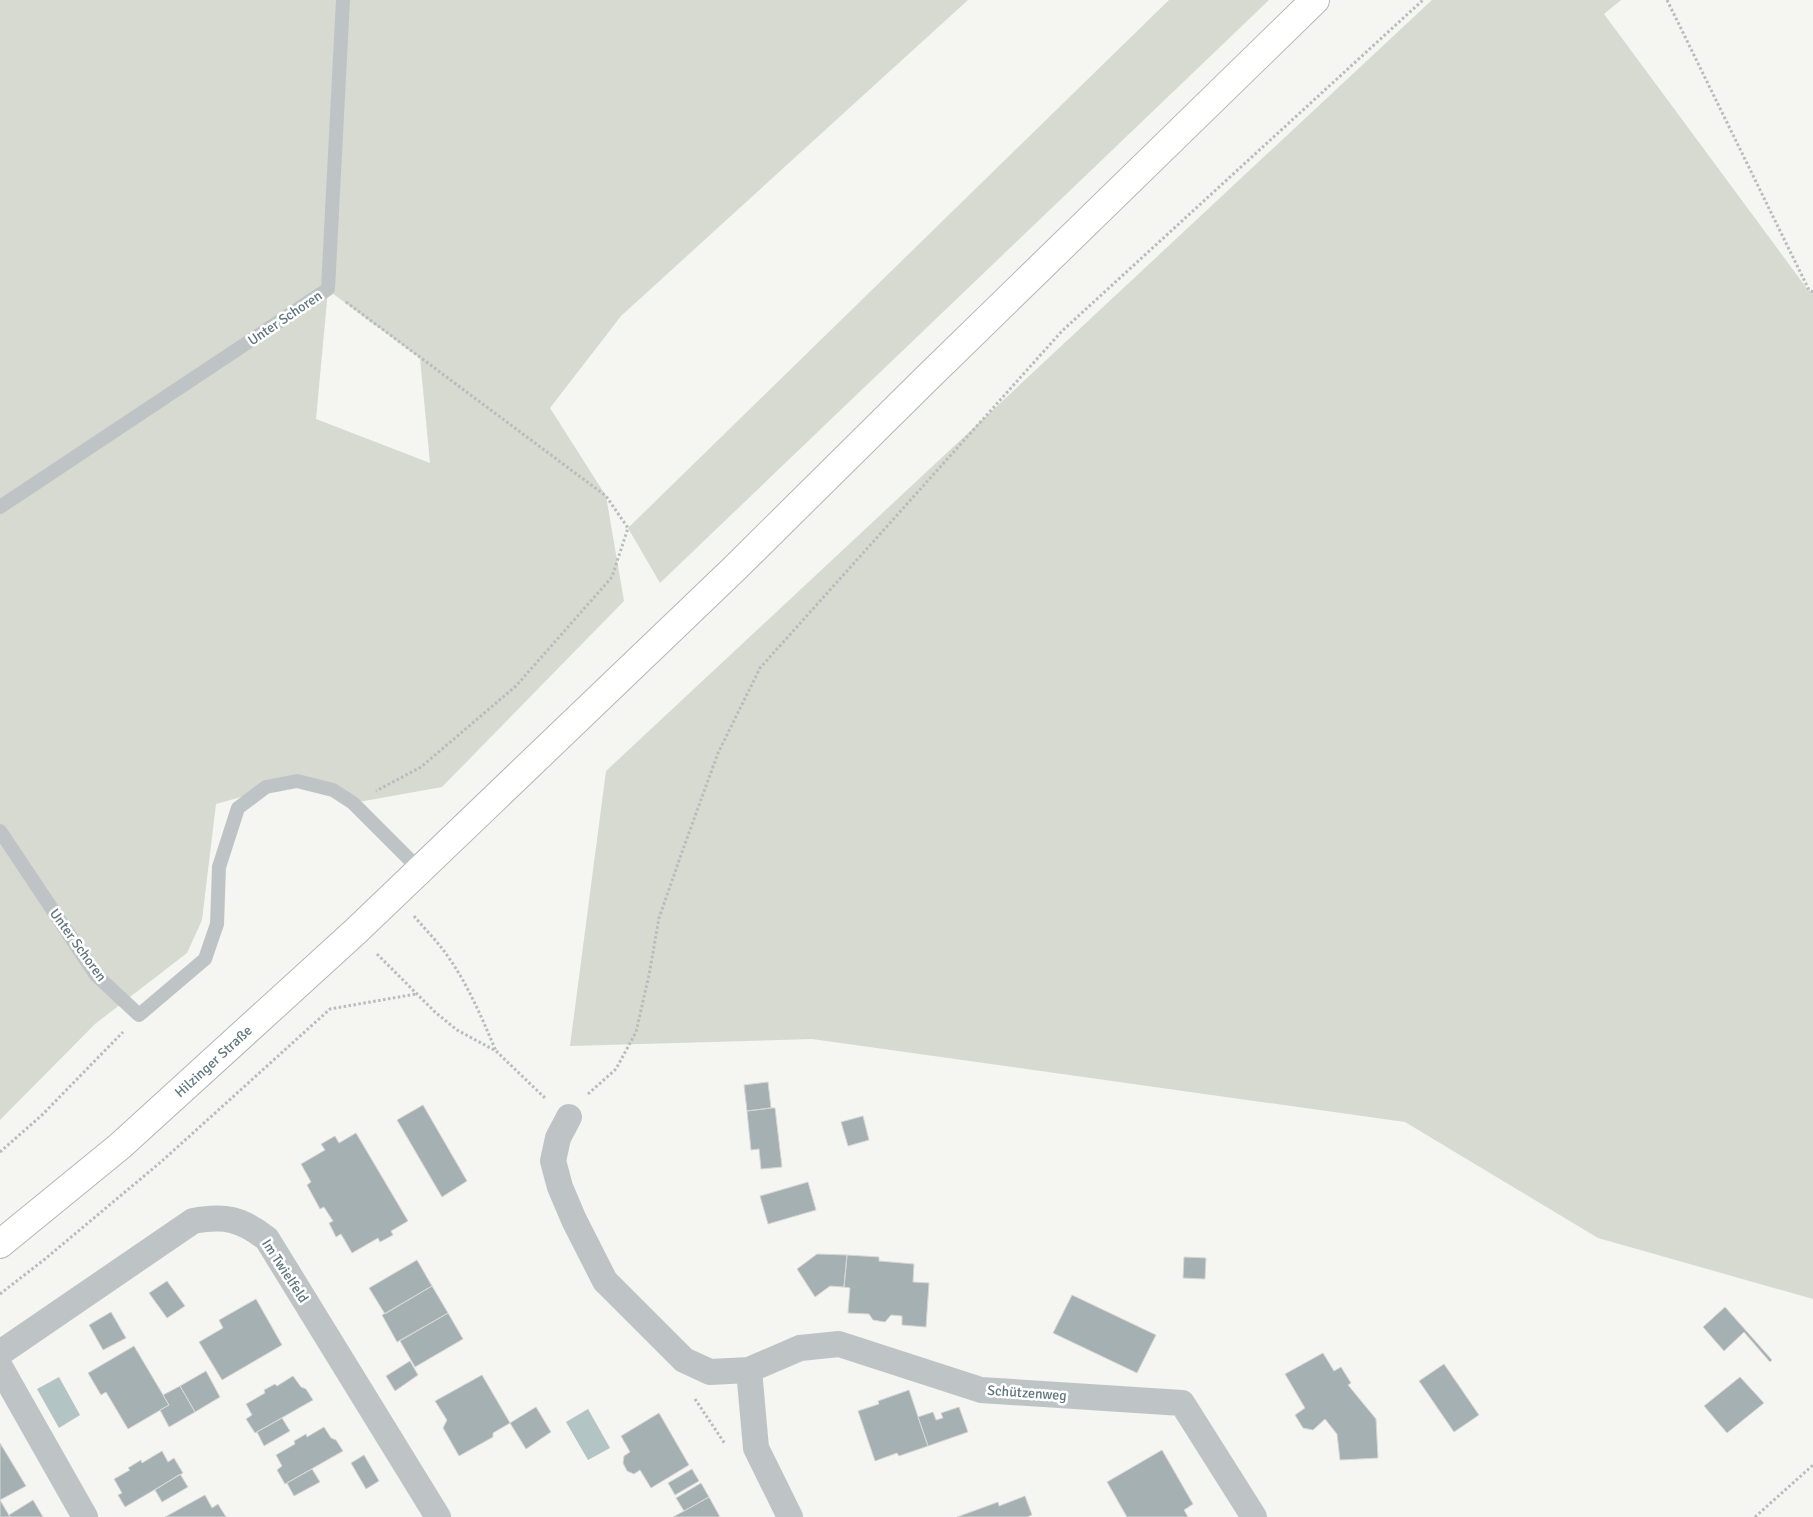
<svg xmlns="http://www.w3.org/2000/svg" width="1813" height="1517" font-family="Signika,sans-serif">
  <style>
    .green { fill: #d6dad0; fill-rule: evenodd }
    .water { fill: #b3c4c5 }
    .building { fill: #a5b0b3; stroke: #d7d6d4 }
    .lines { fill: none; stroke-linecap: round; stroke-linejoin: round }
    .primary-casing { stroke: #b1b7ba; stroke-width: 30 }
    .path { stroke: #b8bcbd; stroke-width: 3; stroke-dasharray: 2.5 2.5; stroke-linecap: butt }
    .service { stroke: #bec4c6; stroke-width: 14 }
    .minor { stroke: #bec4c6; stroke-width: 26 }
    .primary { stroke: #fff; stroke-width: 28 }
    .labels { text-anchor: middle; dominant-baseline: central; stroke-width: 5; stroke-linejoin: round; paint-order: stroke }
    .street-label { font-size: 14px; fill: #60767d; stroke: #fff }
  </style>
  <rect width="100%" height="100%" fill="#f5f5f1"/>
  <path class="green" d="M0,0H968L621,316L550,408L606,496L624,601L442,787L353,803L297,781L216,804L202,920L187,953L95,1024L0,1120ZM328,290L420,358L430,463L316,419Z
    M1169,0H1269L660,583L628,528Z
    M1432,0H1621L1604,14L1808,290L1813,292V1299L1598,1238L1405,1122L812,1039L570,1046L606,771Z"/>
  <path class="water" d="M59,1377L80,1415L59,1428L37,1389Z
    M588,1409L610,1448L588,1460L566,1422Z"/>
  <path class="building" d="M768,1082L771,1108L747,1111L744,1085Z
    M423,1105L467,1181L442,1197L397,1120Z
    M771,1108H775L782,1167L761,1169L759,1149L751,1150L747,1111Z
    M863,1116L869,1140L848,1146L841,1122Z
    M356,1133L408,1221L391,1231L393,1235L380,1242L378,1238L352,1253L341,1234L336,1237L329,1223L333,1221L324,1207L320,1209L307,1185L311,1182L301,1164L325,1150L321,1144L335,1136L339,1143Z
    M808,1182L816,1210L768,1224L760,1196Z
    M817,1254L847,1255L844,1287L830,1286L815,1297L797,1269Z
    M847,1255L879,1257V1261L914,1264L913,1282L929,1283L926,1327L902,1325V1316L891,1315L885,1322L873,1320L869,1314L848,1313L850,1288L844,1287Z
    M1184,1257L1206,1258L1205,1279L1183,1278Z
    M417,1260L432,1286L385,1314L369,1288Z
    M167,1281L185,1306L167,1318L149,1293Z
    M432,1286L448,1313L397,1342L382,1315Z
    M1072,1295L1156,1335L1137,1373L1053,1333Z
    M256,1299L282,1345L222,1380L199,1342L223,1328L219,1320Z
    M1725,1307L1772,1360L1770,1362L1744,1332L1724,1351L1703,1327Z
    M111,1312L126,1338L103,1350L89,1325Z
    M448,1313L463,1339L415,1367L400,1341Z
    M134,1346L169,1405L128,1429L106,1392L101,1395L88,1373Z
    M1323,1353L1334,1371L1341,1367L1351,1383L1348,1385L1376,1419L1378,1458L1340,1460L1337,1434L1325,1419L1313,1430L1303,1428L1295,1415L1305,1408L1285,1374Z
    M410,1361L418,1375L395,1391L386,1376Z
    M1444,1364L1479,1415L1454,1432L1419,1381Z
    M206,1371L220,1397L195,1412L180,1386Z
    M482,1375L510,1423L493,1433V1437L459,1456L443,1428L447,1420L435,1401Z
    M293,1376L301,1387L306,1389L313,1400L255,1433L246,1419L252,1415L246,1404L265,1393L264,1390L275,1384L277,1386Z
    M1740,1377L1764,1403L1727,1433L1704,1406Z
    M180,1386L195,1412L169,1427L160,1410L169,1405L163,1395Z
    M909,1390L928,1446L899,1456L897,1453L875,1461L858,1411L879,1404L878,1401Z
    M536,1407L551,1432L526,1449L510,1423Z
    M959,1407L968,1432L928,1446L918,1417L933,1412L936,1420L943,1418L941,1413Z
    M659,1413L689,1465L651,1488L640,1470L634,1474L627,1471L623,1463L624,1456L630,1452L621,1436Z
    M282,1418L290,1431L264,1446L257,1432Z
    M324,1427L331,1438L336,1440L343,1451L285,1484L277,1470L282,1466L276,1455L295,1444L294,1441L306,1434L307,1437Z
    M0,1443L26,1486L0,1500L10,1517H0Z
    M1162,1450L1193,1504L1184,1510L1188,1517H1127L1107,1482Z
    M162,1451L168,1462L174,1458L183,1473L125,1507L118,1495L122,1493L114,1479L130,1470L128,1468L141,1460L142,1463Z
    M364,1455L379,1481L366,1489L351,1463Z
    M312,1469L320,1482L294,1496L287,1483Z
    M692,1469L699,1481L675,1495L668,1483Z
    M180,1474L188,1487L162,1502L155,1490Z
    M701,1483L709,1497L684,1511L676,1498Z
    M205,1495L212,1508L218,1504L226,1517H165Z
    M1025,1496L1032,1515L1027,1517H957L998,1502L999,1506Z
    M709,1497L720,1517H673L684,1511Z
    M33,1500L43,1517H10L9,1515Z"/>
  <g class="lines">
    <defs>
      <g id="primary">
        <path id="s1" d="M0,1244L120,1146L356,931L734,569L926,379L1315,0"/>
      </g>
    </defs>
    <use href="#primary" class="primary-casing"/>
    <path class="path" d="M1667,0L1809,290L1813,292
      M346,302L606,496L628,528L612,577L516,686L421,767L376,791
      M414,916C424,928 435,939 444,951C467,982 481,1016 496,1051
      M377,954L435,1012L457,1030L496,1051L546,1099
      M588,1094L616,1069L636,1032L649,975L659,918L682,852L718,753L760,668L1062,331L1423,0
      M0,1152L42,1115L123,1032
      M0,1294L45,1259L162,1161L330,1009L416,994
      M695,1399L725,1444
      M1755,1517L1813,1465"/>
    <path class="service" d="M0,507L328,289L343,0
      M0,831L96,975L139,1015L205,959L217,924L219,867L238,808L266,787L297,781L333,790L353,803L420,870"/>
    <path class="minor" d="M569,1117L558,1138L553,1161L560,1187L574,1220L605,1281L684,1360L710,1372L749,1370L800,1348L839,1344L981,1390L1182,1403L1254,1517
      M0,1353L193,1221C225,1215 242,1219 267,1239L438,1517
      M0,1367L85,1517
      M749,1370L756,1448L790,1517"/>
    <use href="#primary" class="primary"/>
  </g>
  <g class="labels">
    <g class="street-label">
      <text transform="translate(285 318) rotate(-34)">Unter Schoren</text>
      <text transform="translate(78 945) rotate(54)">Unter Schoren</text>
      <text stroke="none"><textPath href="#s1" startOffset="281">Hilzinger Straße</textPath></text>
      <text transform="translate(285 1271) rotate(57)">Im Twielfeld</text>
      <text transform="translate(1027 1393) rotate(4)">Schützenweg</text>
    </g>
  </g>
</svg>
